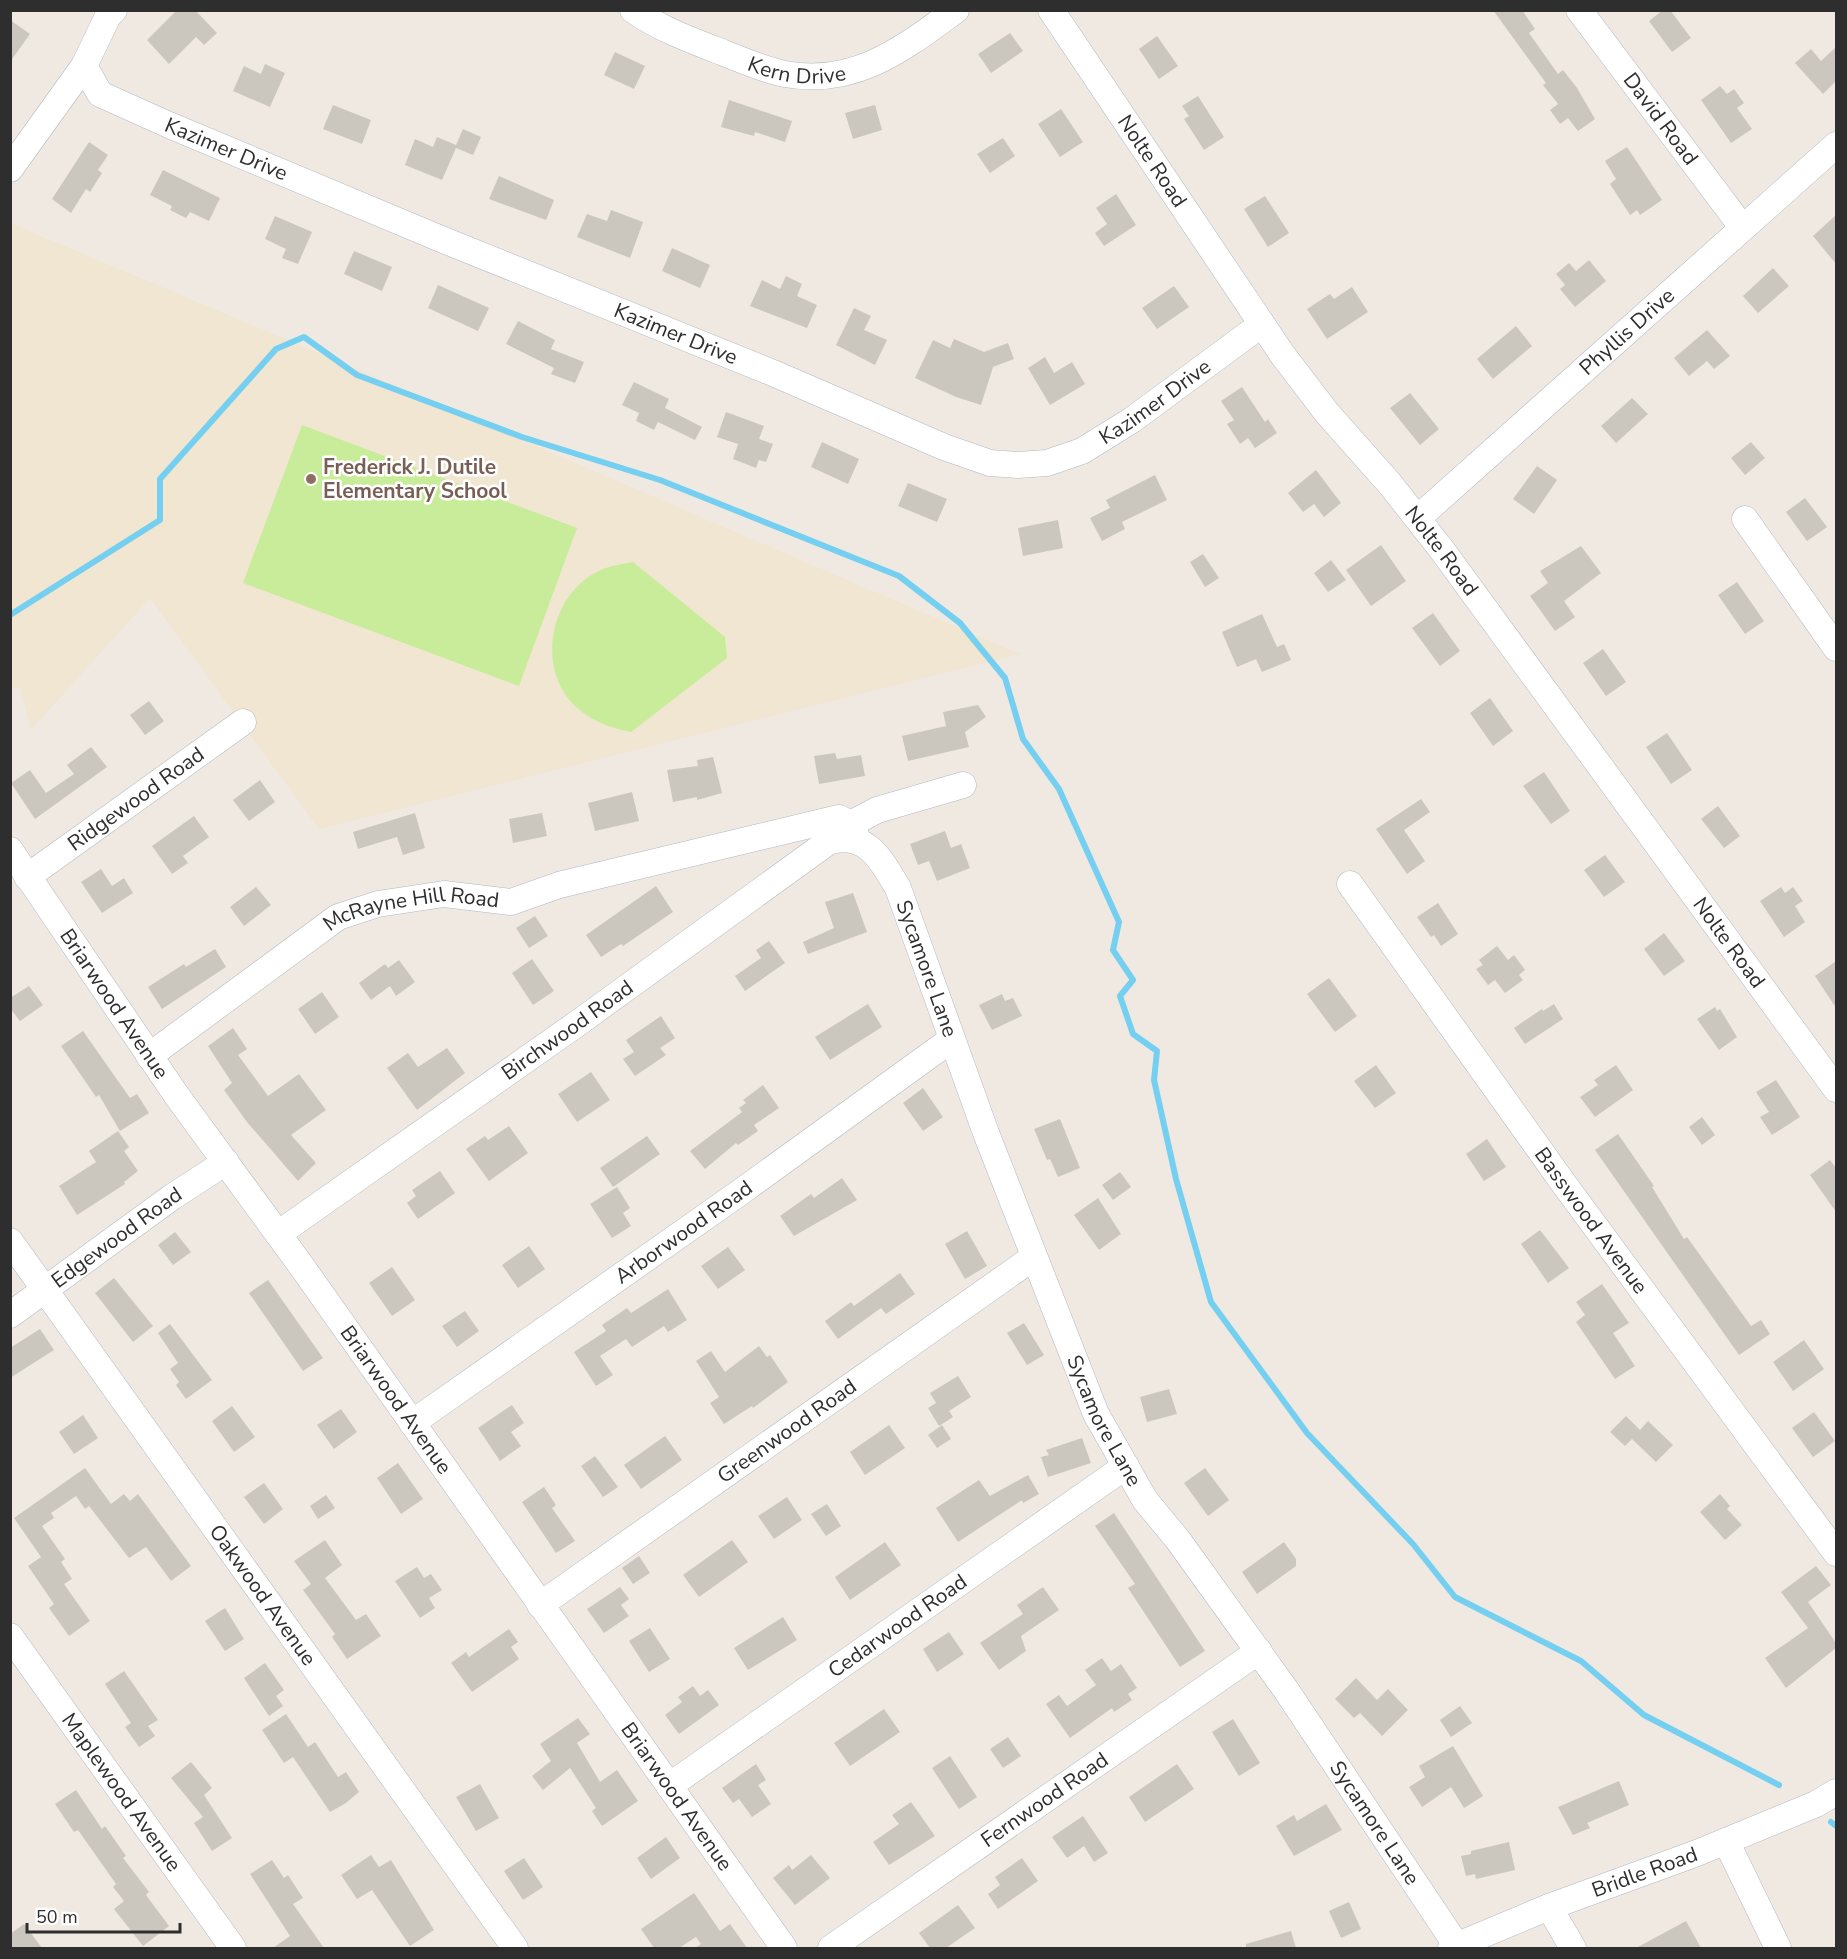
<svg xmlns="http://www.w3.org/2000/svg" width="1847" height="1959" font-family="'Nunito Sans',sans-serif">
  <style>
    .education { fill: #f0e6d1 }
    .pitch { fill: #c9ec9a }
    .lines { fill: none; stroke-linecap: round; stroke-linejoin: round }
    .stream { stroke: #75cff0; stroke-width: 6 }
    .building { fill: #cbc7bf }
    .minor-casing { stroke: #b4b7c1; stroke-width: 27 }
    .minor { stroke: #fff; stroke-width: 26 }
    .education-dot { fill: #8d6e63; stroke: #fff; stroke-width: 2 }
    .labels { text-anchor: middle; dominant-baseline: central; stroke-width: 5; stroke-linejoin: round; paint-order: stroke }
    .street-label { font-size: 21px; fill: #2e2e2e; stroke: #fff }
    .education-label { font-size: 21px; font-weight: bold; fill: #785e54; stroke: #fff; text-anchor: start }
  </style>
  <rect width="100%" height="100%" fill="#efe9e1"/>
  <path class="education" d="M10,223L335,360L1020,654L319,829L150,598L31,730L20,687L10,689Z"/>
  <path class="pitch" d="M302,425L577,528L519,686L243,583Z
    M633,562L725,637L727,658L631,732C612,728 596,723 581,711C532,673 549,588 606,568C614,565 624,564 633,562Z"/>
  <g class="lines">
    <path class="stream" d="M10,615L160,520V479L276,349L304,337L357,375L522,437L660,480L899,576L960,623L1005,678L1023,739L1059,789L1119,922L1113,950L1133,980L1120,996L1133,1034L1157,1051L1154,1080L1176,1179L1211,1302L1307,1433L1413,1544L1455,1597L1581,1661L1644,1715L1779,1785
      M1831,1822L1836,1826"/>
  </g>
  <path class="building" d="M177,10H195L217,33L204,45L196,37L169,64L147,40Z
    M1493,10H1522L1535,29L1529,33L1558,74L1563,70L1577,88L1595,119L1578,131L1568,118L1560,124L1550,110L1558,104L1543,85L1546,83Z
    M1663,10H1670L1691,38L1672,52L1649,21Z
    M10,20L30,34L10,62Z
    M1010,33L1023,51L991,73L978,54Z
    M1157,36L1178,66L1159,79L1139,49Z
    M1836,47V81L1823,94L1795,63L1811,49L1821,61Z
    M615,52L645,66L634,89L604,75Z
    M265,64L285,73L270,107L233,91L244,66L261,74Z
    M1720,86L1727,94L1734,89L1744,103L1737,108L1752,129L1731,143L1701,100Z
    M1198,96L1224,137L1204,150L1184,119L1189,116L1182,106Z
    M729,100L792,121L785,142L755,132L754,136L721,127Z
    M333,105L371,120L362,144L323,129Z
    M875,105L882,130L853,139L845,113Z
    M1061,109L1083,142L1060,157L1038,124Z
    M463,129L481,137L473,155L456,148L442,180L405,165L415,139L433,147L437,137L456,145Z
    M1003,138L1015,156L990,173L977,154Z
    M89,142L108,155L98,170L102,173L90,192L86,189L71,213L52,199Z
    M1627,147L1662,200L1640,215L1637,210L1630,215L1610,184L1616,179L1605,161Z
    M163,170L220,198L209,221L190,212L186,218L170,210L172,206L150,195Z
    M499,176L554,200L546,220L489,199Z
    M1116,194L1136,225L1104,246L1095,233L1107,224L1096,208Z
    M1265,196L1289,233L1268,247L1244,209Z
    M611,210L643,222L630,258L577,237L587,214L607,221Z
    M1836,215V264L1813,236Z
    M275,216L312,232L298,264L282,258L286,249L265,239Z
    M672,248L710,265L700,288L662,271Z
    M354,251L392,267L382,291L344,274Z
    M1589,260L1606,281L1575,307L1560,289L1565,285L1556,274L1569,263L1576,271Z
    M1773,268L1789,286L1758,313L1743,296Z
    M786,276L802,284L797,296L817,305L807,328L750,306L762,280L780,289Z
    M438,285L489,308L478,331L428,308Z
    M1174,286L1189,307L1157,329L1142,308Z
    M1352,287L1368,312L1327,339L1307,309L1330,294L1334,299Z
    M854,308L871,316L864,330L887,340L875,365L836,345Z
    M518,321L555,340L551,349L584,362L575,383L551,374L554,368L506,344Z
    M1516,326L1532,346L1493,379L1477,359Z
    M1707,330L1730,356L1714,369L1707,361L1689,376L1674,358Z
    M954,339L984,352L1008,343L1014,359L993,367L981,405L956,397L915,378L933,340L950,348Z
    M1045,357L1054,373L1072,362L1085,384L1050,405L1028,368Z
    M634,382L669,399L665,408L702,427L695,440L658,422L654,430L636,421L639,413L622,405Z
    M1242,387L1265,422L1268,419L1277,433L1255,448L1248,438L1240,444L1227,424L1234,420L1221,401Z
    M1410,393L1439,429L1420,445L1390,408Z
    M1632,398L1648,414L1616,443L1601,426Z
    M726,412L764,426L759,439L773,444L766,462L759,460L756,468L733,459L738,444L717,437Z
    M822,442L859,459L848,484L811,467Z
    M1751,442L1765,458L1745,475L1731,458Z
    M1537,466L1557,480L1534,514L1513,499Z
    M1316,470L1341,503L1324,517L1314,504L1303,512L1288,493Z
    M1155,475L1167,500L1122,522L1125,529L1102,541L1090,518L1110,508L1106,500Z
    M908,483L947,499L937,522L898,506Z
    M1805,498L1827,527L1807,541L1786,512Z
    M1058,520L1063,548L1023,556L1018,528Z
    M1381,545L1406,581L1371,606L1346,570Z
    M1581,546L1601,573L1564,601L1575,617L1555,631L1530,596L1548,583L1540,571Z
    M1203,554L1219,578L1205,587L1190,562Z
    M1331,560L1346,580L1328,592L1314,573Z
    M1737,582L1764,621L1745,634L1718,595Z
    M1433,613L1460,651L1440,666L1412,628Z
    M1262,614L1277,647L1284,644L1291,660L1262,672L1256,659L1237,667L1222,632Z
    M1603,649L1626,682L1606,696L1583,663Z
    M1490,698L1513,731L1493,746L1470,713Z
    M149,701L164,721L145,735L130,715Z
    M978,705L986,717L965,732L969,747L908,761L902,736L946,726L943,712Z
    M1667,733L1692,770L1671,784L1646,747Z
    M91,747L107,767L35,819L11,783L30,770L46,793L74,774L67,765Z
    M835,753L837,759L861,755L865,776L819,784L814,756Z
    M713,757L722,793L697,800V797L673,802L667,770L698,766L697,760Z
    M1544,772L1570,811L1551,824L1523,786Z
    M260,780L275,802L249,821L233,800Z
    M632,792L639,821L595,831L588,803Z
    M1421,799L1430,812L1404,830L1425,861L1407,874L1376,829Z
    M1718,806L1740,836L1724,848L1701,819Z
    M415,813L425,848L403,855L397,837L358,849L353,832Z
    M542,813L547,836L513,843L509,819Z
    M194,816L209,837L183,856L188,863L172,874L152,846Z
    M945,831L951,848L961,844L970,868L937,881L929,861L918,865L910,844Z
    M1605,855L1625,882L1604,897L1584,870Z
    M101,869L112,886L124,878L133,893L102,913L81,882Z
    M656,886L673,912L623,946L621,944L601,957L586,935Z
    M256,887L271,905L244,926L230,907Z
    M1781,887L1785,893L1793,887L1803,901L1795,906L1805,922L1784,937L1760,901Z
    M853,893L867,932L808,954L803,942L834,928L825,902Z
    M1438,903L1458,934L1441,946L1434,935L1431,937L1417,917Z
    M535,916L548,936L529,948L516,928Z
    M1664,933L1685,961L1664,976L1644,949Z
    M769,941L785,963L745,991L735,976L761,958L756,950Z
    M1497,946L1508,960L1514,955L1525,970L1519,975L1523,980L1505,993L1495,980L1488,985L1476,969L1483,965L1479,960Z
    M215,949L226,967L162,1009L148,987L184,964L186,967Z
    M532,959L554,991L533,1005L512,973Z
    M399,960L415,982L396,996L390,986L371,1000L359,983L385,964L388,968Z
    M1836,961V1008L1815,976Z
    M1329,978L1357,1016L1335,1032L1307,994Z
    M29,986L43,1005L20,1021L10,1008V998Z
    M322,992L339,1017L315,1034L298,1009Z
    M1002,994L1005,1001L1013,998L1022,1016L992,1030L979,1005Z
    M868,1004L882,1027L830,1060L815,1037Z
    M1554,1004L1563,1019L1525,1044L1514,1028L1542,1009L1543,1011Z
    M1715,1007L1717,1011L1720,1009L1737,1037L1719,1050L1697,1019Z
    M661,1016L675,1038L660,1048L666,1055L635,1076L623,1059L634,1052L626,1040Z
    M233,1028L247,1049L238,1055L268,1096L299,1074L326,1110L291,1135L316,1163L298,1181L247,1122L224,1090L232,1083L208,1046Z
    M83,1031L130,1098L137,1094L149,1113L120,1131L99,1095L96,1097L61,1046Z
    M447,1048L465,1073L417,1110L387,1068L408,1053L418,1067Z
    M1376,1065L1396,1093L1375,1108L1354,1081Z
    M1616,1065L1633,1090L1595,1117L1580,1097L1598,1085L1594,1080Z
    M591,1072L610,1100L577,1122L558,1094Z
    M1776,1080L1800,1117L1772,1135L1760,1117L1769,1112L1756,1092Z
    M763,1085L779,1108L754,1125L758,1131L738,1145L736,1143L705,1169L690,1151L742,1112L739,1108L746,1103L743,1100Z
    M923,1088L943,1117L923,1131L903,1103Z
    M1702,1117L1715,1135L1702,1145L1689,1127Z
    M1060,1119L1080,1168L1058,1177L1050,1159L1047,1160L1034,1129Z
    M509,1126L528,1153L489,1181L466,1149L485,1136L488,1140Z
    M118,1131L129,1147L124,1151L138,1171L124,1182L125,1184L77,1215L59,1186L96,1162L89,1151Z
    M1618,1134L1654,1186L1652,1187L1684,1239L1687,1237L1751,1326L1761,1320L1770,1334L1739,1355L1595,1150Z
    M647,1136L660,1154L613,1187L600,1168Z
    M1487,1139L1506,1167L1484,1181L1466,1154Z
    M1830,1160L1836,1168V1212L1810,1175Z
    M440,1171L455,1193L418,1219L407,1203L416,1196L412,1190Z
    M1120,1172L1131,1187L1113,1200L1102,1185Z
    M842,1178L857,1200L794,1236L780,1216L811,1194L814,1198Z
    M617,1187L630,1208L623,1213L631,1226L612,1238L590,1204Z
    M1098,1198L1121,1234L1099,1250L1074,1215Z
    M1540,1230L1569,1268L1548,1283L1521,1244Z
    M967,1231L987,1266L965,1279L945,1244Z
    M175,1232L191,1252L173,1265L158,1245Z
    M529,1246L545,1269L518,1288L502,1265Z
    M728,1247L745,1270L718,1289L701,1266Z
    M392,1267L415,1300L392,1316L369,1283Z
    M900,1273L915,1294L886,1314L881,1308L838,1339L825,1321L851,1302L854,1306Z
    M114,1278L153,1326L133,1342L95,1293Z
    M268,1280L323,1358L303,1371L249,1293Z
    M1602,1284L1629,1323L1613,1333L1635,1366L1615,1379L1576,1322L1585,1315L1576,1302Z
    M668,1289L687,1320L668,1332L664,1326L632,1347L626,1339L600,1356L613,1375L596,1386L574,1352L606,1331L602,1325L627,1308L631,1313Z
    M465,1311L479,1331L457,1347L442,1326Z
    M1024,1323L1044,1355L1027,1365L1007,1333Z
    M170,1324L212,1380L186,1399L176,1385L179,1382L170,1369L178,1363L158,1333Z
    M40,1329L54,1350L10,1378V1348Z
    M1804,1340L1824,1369L1793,1391L1773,1362Z
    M759,1346L767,1357L770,1355L788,1382L753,1408L752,1406L724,1424L710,1403L719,1397L696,1361L711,1351L725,1372Z
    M958,1376L971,1397L949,1411L953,1417L939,1426L928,1408L936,1403L930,1393Z
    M1169,1389L1177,1414L1147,1422L1140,1397Z
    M512,1405L524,1423L511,1432L521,1446L500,1461L478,1428Z
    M232,1406L255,1437L234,1452L212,1421Z
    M341,1409L357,1432L334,1449L317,1425Z
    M1814,1412L1835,1441L1813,1457L1792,1428Z
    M83,1415L98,1438L74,1454L59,1432Z
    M1626,1416L1640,1430L1648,1421L1673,1445L1656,1462L1632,1439L1625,1446L1610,1432Z
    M889,1425L905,1448L865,1475L850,1452Z
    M942,1425L951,1439L937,1448L928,1435Z
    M665,1436L682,1460L641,1489L624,1465Z
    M1082,1438L1091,1463L1048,1477L1041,1457L1049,1455L1046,1450Z
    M595,1456L618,1487L603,1497L581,1466Z
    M398,1463L423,1499L401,1514L377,1478Z
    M85,1468L111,1504L124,1494L130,1501L138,1494L191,1566L171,1581L146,1547L129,1558L89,1506L85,1509L76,1496L51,1513L54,1518L42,1526L65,1559L61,1562L72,1579L64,1584L90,1621L69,1636L49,1608L54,1604L28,1566L41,1557L14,1518Z
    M1205,1468L1229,1500L1208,1516L1184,1483Z
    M1028,1475L1039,1494L1023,1503L1022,1500L958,1542L936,1508L979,1480L990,1496Z
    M264,1483L283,1509L264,1524L244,1497Z
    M544,1487L556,1505L552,1508L575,1541L556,1553L522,1502Z
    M1720,1494L1730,1506L1727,1509L1742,1525L1725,1540L1700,1512Z
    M326,1495L335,1508L318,1519L310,1506Z
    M787,1497L802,1520L774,1539L758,1516Z
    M827,1504L841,1526L826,1536L811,1514Z
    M1114,1513L1205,1651L1180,1667L1128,1588L1135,1584L1095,1526Z
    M325,1540L342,1565L325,1578L356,1620L366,1614L381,1636L347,1659L332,1637L335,1634L303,1590L311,1584L294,1561Z
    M732,1540L748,1562L699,1597L683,1575Z
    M885,1542L901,1565L850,1600L835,1577Z
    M1284,1542L1296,1559V1566L1257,1594L1242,1572Z
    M639,1556L650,1573L633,1584L622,1568Z
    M1816,1566L1831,1585L1808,1602L1836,1643V1648L1786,1688L1765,1658L1808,1628L1781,1592Z
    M417,1567L424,1578L431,1574L442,1590L429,1598L435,1608L420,1618L395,1581Z
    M620,1587L629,1599L621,1605L629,1616L604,1633L587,1609Z
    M1043,1587L1059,1610L1021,1636L1026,1651L999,1670L980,1643L1023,1614L1017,1605Z
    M225,1608L244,1639L225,1651L205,1621Z
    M783,1617L797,1640L748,1670L734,1648Z
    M650,1628L670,1659L649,1672L629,1641Z
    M509,1629L518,1642L511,1647L519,1659L472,1692L451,1663L466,1652L469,1657Z
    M949,1632L964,1654L937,1672L923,1649Z
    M1102,1658L1111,1671L1121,1664L1137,1688L1128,1694L1132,1700L1114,1712L1112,1708L1070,1738L1046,1704L1059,1695L1067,1706L1096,1685L1085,1670Z
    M265,1663L284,1690L276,1696L283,1706L269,1716L244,1678Z
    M124,1671L158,1720L148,1726L155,1736L139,1747L125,1727L131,1723L105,1684Z
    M1356,1678L1377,1700L1388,1689L1408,1710L1382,1736L1360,1713L1354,1718L1335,1699Z
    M693,1686L700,1696L708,1690L719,1705L679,1734L665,1715L682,1702L678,1697Z
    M1460,1706L1472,1723L1451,1737L1440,1720Z
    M884,1709L900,1732L850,1766L834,1743Z
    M286,1714L308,1747L315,1742L338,1777L346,1772L359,1792L346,1803L330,1812L293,1757L284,1763L262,1730Z
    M578,1718L590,1734L577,1743L600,1782L617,1770L638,1801L602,1826L592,1811L596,1808L570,1768L543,1790L532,1776L551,1761L540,1744Z
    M1233,1719L1260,1763L1239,1776L1212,1732Z
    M1008,1737L1021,1756L1003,1768L990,1749Z
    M1453,1746L1483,1796L1464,1808L1451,1787L1422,1807L1409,1787L1425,1777L1419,1766Z
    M950,1756L977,1797L959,1809L932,1768Z
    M191,1762L212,1788L204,1795L232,1838L212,1851L194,1823L203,1817L171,1778Z
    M756,1764L766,1780L758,1785L771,1804L752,1817L739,1799L733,1803L722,1788Z
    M1177,1764L1194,1789L1145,1822L1129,1797Z
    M1619,1781L1629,1805L1587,1823L1590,1828L1573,1835L1558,1807Z
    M480,1784L499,1818L476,1831L456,1797Z
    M76,1790L102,1829L105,1826L126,1856L123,1858L149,1892L146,1895L169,1926L143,1946L114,1909L124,1901L113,1887L116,1884L78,1830L74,1832L55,1804Z
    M911,1802L935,1836L889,1865L873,1842L899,1824L892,1815Z
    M1326,1804L1342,1830L1294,1856L1276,1826L1294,1815L1297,1821Z
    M1083,1816L1108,1853L1094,1862L1084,1846L1067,1858L1052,1837Z
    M666,1837L680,1858L651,1879L637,1858Z
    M1509,1842L1515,1870L1476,1879L1475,1874L1466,1876L1461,1856L1471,1854V1851Z
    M371,1855L379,1867L391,1860L434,1930L410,1946L372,1890L357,1899L341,1875Z
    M811,1855L830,1878L795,1905L773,1878L789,1865L792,1870Z
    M524,1858L543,1887L523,1900L504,1871Z
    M1022,1858L1038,1881L998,1909L988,1894L1000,1885L995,1877Z
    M272,1860L284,1878L288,1875L303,1898L293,1904L324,1948H273L290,1936L250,1874Z
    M694,1893L720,1931L730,1924L747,1948H695L701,1944L696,1937L679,1948H654L641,1929Z
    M1349,1902L1361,1929L1341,1938L1329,1911Z
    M958,1905L975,1928L946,1948H930L919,1933Z
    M1686,1921L1701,1948H1636Z
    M24,1924L42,1948H10V1934Z
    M1291,1931L1296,1948H1246V1944Z"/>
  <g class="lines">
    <defs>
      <g id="minor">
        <path id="s1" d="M633,10C660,29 693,41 724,53C744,61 764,70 785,74C855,87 904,48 956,10"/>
        <path id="s2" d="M1051,10L1282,354L1327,413L1390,484L1442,550L1836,1089"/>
        <path id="s3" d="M1579,10L1742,227"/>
        <path id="s4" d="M84,66L100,94L169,125L441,239L773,373L944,447L990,463L1018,465L1047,463L1082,451L1132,420L1262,324"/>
        <path d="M10,169L84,66L108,16L114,10"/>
        <path id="s5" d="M1418,518L1836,145"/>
        <path d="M1745,519L1836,648"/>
        <path d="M851,824L877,810L963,785"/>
        <path id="s6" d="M10,850L177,1096L300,1264L784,1948"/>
        <path id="s7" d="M27,877L243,722"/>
        <path id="s8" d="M1350,884L1564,1184L1836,1553"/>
        <path id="s9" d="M149,1056L338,917L378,904L444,894L511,902L559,885L839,818L851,824L859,842"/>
        <path id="s10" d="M278,1234L578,1023L828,842C866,829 882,861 898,888L986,1133L1096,1414L1145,1500L1178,1540L1286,1690L1457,1946"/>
        <path id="s11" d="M10,1241L515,1948"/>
        <path id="s12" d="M10,1315L172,1197L226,1162"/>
        <path id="s13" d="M412,1423L742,1191L952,1039"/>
        <path id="s14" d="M540,1605L1034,1257"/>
        <path id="s15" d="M10,1636L233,1948"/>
        <path id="s16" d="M669,1786L1126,1466"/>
        <path d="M1726,1841L1778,1948"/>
        <path d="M1549,1907L1573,1948"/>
        <path id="s17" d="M831,1948L1259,1651"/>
        <path id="s18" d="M1451,1948L1549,1907L1697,1853L1816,1804L1836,1792"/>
      </g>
    </defs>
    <use href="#minor" class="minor-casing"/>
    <use href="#minor" class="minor"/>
  </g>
  <circle class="education-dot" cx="311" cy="479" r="6"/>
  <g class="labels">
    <g class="street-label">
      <text stroke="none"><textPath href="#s1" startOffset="177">Kern Drive</textPath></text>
      <text stroke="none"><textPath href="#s3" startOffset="136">David Road</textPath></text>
      <text stroke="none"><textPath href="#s4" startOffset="170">Kazimer Drive</textPath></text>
      <text stroke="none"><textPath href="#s2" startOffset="182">Nolte Road</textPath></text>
      <text stroke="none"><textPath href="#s5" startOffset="280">Phyllis Drive</textPath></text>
      <text stroke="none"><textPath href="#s4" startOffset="656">Kazimer Drive</textPath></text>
      <text stroke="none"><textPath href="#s4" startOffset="1178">Kazimer Drive</textPath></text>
      <text stroke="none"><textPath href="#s2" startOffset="668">Nolte Road</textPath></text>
      <text stroke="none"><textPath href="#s7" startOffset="134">Ridgewood Road</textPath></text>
      <text stroke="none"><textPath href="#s9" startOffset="309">McRayne Hill Road</textPath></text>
      <text stroke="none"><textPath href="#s2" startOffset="1154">Nolte Road</textPath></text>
      <text stroke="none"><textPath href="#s10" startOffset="854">Sycamore Lane</textPath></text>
      <text stroke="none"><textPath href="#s6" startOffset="186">Briarwood Avenue</textPath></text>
      <text stroke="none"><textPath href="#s10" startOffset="354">Birchwood Road</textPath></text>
      <text stroke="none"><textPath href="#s8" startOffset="414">Basswood Avenue</textPath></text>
      <text stroke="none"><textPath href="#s13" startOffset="332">Arborwood Road</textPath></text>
      <text stroke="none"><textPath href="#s12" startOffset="132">Edgewood Road</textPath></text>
      <text stroke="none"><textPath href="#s6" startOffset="672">Briarwood Avenue</textPath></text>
      <text stroke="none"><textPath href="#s10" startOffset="1340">Sycamore Lane</textPath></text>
      <text stroke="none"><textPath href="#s14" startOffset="302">Greenwood Road</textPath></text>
      <text stroke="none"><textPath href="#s11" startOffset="435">Oakwood Avenue</textPath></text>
      <text stroke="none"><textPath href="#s16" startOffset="279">Cedarwood Road</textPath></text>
      <text stroke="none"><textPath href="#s15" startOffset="192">Maplewood Avenue</textPath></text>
      <text stroke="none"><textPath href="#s6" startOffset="1158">Briarwood Avenue</textPath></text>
      <text stroke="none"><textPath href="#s17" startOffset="260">Fernwood Road</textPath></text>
      <text stroke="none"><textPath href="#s10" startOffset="1826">Sycamore Lane</textPath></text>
      <text stroke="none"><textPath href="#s18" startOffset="208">Bridle Road</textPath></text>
    </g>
    <g class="education-label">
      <text x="323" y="467">Frederick J. Dutile<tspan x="323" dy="24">Elementary School</tspan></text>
    </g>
  </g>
  <rect width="1847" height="1959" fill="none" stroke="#2e2e2e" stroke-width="24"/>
  <path d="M27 1923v9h153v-9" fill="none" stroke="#2e2e2e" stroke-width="3"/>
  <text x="36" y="1923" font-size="18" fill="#2e2e2e" stroke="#ffffff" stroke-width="4.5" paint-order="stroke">50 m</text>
</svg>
